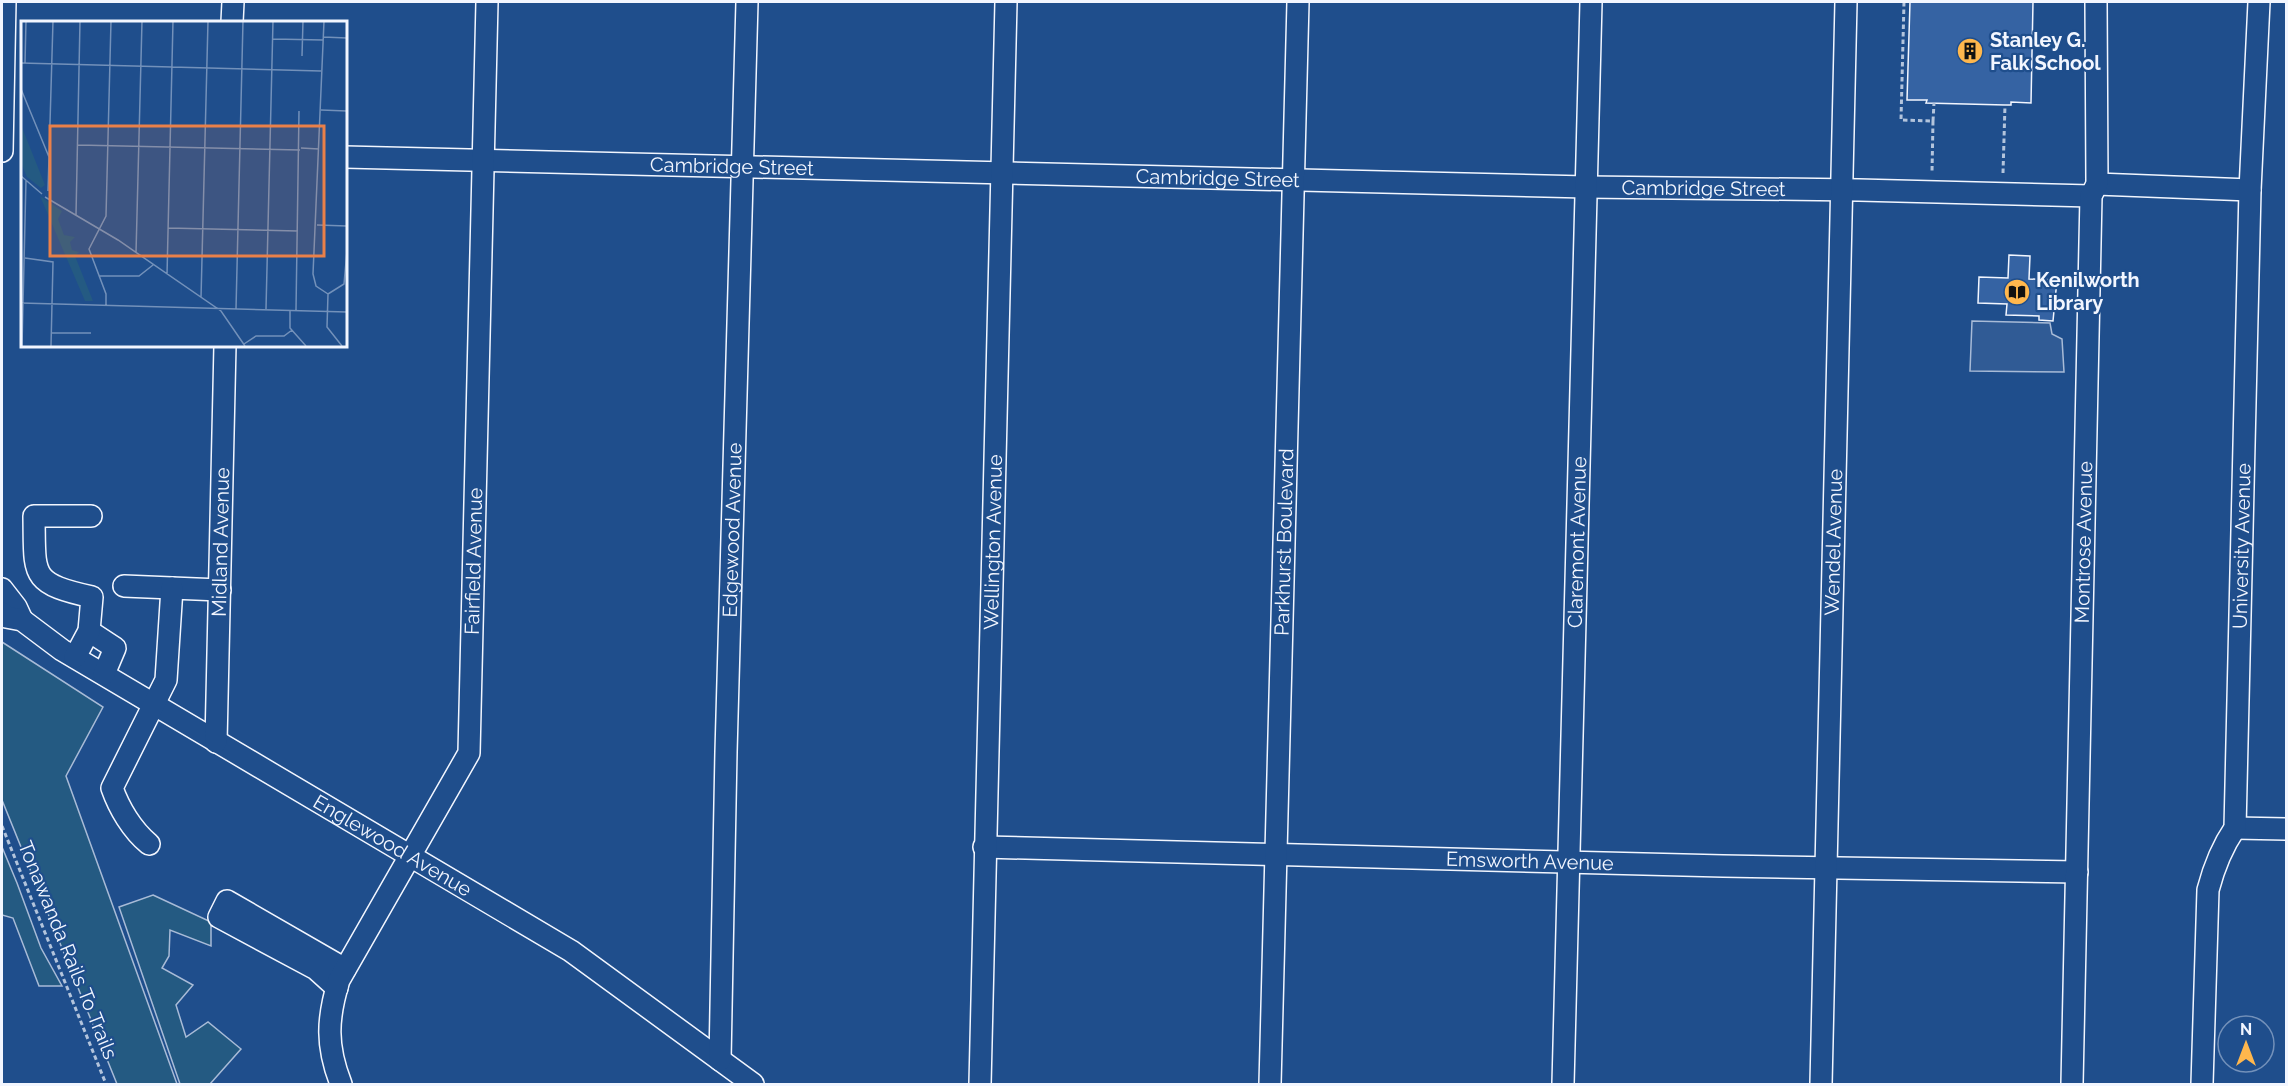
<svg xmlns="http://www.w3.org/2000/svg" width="2288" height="1086" font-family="Raleway,sans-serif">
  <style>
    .green { fill: #245a82; stroke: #a8bbd7; stroke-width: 1.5 }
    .parking { fill: #305b95; stroke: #a8bbd7; stroke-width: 1.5 }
    .building { fill: #3563a3; stroke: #f2f6ff; stroke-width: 1.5 }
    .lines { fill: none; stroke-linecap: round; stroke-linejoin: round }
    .minor-casing { stroke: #f2f6ff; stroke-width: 24 }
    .path { stroke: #b3c4dc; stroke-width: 3; stroke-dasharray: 4.5 3; stroke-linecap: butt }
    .minor { stroke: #1f4e8c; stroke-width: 21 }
    .labels { text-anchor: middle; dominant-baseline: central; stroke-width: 4.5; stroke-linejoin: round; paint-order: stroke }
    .poi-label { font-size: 20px; font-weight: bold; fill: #f2f6ff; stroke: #1f4e8c; text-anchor: start }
    .street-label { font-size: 20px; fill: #f2f6ff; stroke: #1f4e8c }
    .inset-road { fill: none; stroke: #7391ba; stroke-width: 1.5 }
    .view { fill: #ea8049; fill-opacity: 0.15; stroke: #ea8049; stroke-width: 3 }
    .inset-edge { fill: none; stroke: #f2f6ff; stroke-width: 3 }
  </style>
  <rect width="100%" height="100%" fill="#1f4e8c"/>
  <path class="green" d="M2,642L103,707L66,776L177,1084H117L2,800Z
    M2,847L17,883L41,948L62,986H39L13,918L2,915Z
    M153,895L211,922V946L170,930L169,956L162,968L193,985L176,1005L186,1037L208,1022L241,1049L210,1084H180L119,907Z"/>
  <path class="parking" d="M1972,321L2050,323L2052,334L2062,339L2064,372L1970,371Z"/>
  <path class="building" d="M1910,2H2033L2031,103L2011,102V105H2005L1926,103L1927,100H1907Z
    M2009,255L2030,256L2029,279L2057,280L2053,321L2039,320V316L2006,315L2007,304L1978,303L1979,277L2008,278Z"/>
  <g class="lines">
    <defs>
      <g id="minor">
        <path d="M232,22L233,2"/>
        <path d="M2,151L5,2"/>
        <path id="s1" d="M345,157L1586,187L1859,190L2091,196"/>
        <path d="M2097,184L2250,190"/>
        <path d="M124,586L220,590"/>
        <path d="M2,589L16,607L22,620"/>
        <path id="s2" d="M2,613L6,617L22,620L62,650L571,951L753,1084"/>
        <path d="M89,631L115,648L104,674"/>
        <path d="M75,657L89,631L92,597C29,583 35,576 34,516H91"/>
        <path id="s3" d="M216,742L225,345"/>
        <path d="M2235,828L2286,829"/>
        <path d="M149,844C132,830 119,808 112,788L166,680L172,588"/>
        <path id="s4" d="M984,847L1723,866L2077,872"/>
        <path d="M337,988L316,969L219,917L227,901L345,969"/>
        <path id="s5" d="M720,1060L726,752L747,2"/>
        <path id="s6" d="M341,1084C326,1046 327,1019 339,980L469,753L487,2"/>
        <path id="s7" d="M980,1084L1006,2"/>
        <path id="s8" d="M1270,1084L1298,2"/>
        <path id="s9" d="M1563,1084L1591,2"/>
        <path id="s10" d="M1821,1084L1846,2"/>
        <path id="s11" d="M2072,1084L2091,196L2097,184L2096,2"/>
        <path id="s12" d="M2202,1084L2208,890C2214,867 2222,847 2235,828L2250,190L2259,2"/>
      </g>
    </defs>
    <use href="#minor" class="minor-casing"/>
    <path class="path" d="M1904,2L1901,120L1933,121L1932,172
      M1933,121L1934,103
      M2003,173L2005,105
      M2,826L106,1084"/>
    <use href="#minor" class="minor"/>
  </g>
  <defs>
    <symbol id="building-disc" viewBox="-11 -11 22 22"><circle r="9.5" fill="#ffb74d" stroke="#1f4e8c"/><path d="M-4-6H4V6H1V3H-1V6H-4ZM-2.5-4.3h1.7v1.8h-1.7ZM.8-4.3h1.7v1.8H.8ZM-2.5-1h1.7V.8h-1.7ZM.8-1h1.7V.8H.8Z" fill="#111"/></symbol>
    <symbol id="library-disc" viewBox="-11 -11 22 22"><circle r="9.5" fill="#ffb74d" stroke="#1f4e8c"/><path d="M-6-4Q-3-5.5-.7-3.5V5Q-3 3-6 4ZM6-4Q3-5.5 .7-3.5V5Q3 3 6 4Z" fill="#111"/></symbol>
  </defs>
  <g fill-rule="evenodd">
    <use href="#building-disc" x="1955" y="36" width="30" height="30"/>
    <use href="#library-disc" x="2002" y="277" width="30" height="30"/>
  </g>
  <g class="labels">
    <g class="poi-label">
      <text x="1990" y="40">Stanley G.<tspan x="1990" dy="23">Falk School</tspan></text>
      <text x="2036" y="280">Kenilworth<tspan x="2036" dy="23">Library</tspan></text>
    </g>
    <g class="street-label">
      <text stroke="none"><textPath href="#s1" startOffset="387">Cambridge Street</textPath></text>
      <text stroke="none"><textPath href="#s1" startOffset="873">Cambridge Street</textPath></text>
      <text stroke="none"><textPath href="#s1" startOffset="1359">Cambridge Street</textPath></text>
      <text stroke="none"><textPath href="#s5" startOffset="530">Edgewood Avenue</textPath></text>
      <text stroke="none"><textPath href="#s11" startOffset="542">Montrose Avenue</textPath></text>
      <text stroke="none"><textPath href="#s3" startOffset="200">Midland Avenue</textPath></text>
      <text stroke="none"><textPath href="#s7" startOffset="542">Wellington Avenue</textPath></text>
      <text stroke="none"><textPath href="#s8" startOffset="542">Parkhurst Boulevard</textPath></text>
      <text stroke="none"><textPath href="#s9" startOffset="542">Claremont Avenue</textPath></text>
      <text stroke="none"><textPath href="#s10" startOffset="542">Wendel Avenue</textPath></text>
      <text stroke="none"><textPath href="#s12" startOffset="544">University Avenue</textPath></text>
      <text stroke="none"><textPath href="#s6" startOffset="560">Fairfield Avenue</textPath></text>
      <text stroke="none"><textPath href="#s2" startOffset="456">Englewood Avenue</textPath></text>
      <text stroke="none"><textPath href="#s4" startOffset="546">Emsworth Avenue</textPath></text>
      <text transform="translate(68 950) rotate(68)">Tonawanda Rails To Trails</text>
    </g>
  </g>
  <g transform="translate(21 21)">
    <rect width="326" height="326" fill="#1f4e8c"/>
    <path d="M0,104L24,164L20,167L6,156L0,142ZM19,175L41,190L37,198L43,214L54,216L49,221L51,229L58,231L54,235L72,280H64Z" fill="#245a82"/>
    <path class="inset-road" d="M303,0L292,253L295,265L307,273M302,16L326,17M252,18L302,19M281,35L282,0M0,42L300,50M4,42L5,0M0,68L28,136M300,89L326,90M57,124L279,129M280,127L298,128M0,155L21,173M27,170L32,0M24,176L97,219L200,290L224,325M55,194L59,0M296,204L326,205M147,207L277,210M115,232L121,0M4,237L32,241L30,325M146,254L152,0M78,255H118L132,244M307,273L306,306L321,325M307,273L323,263L326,230M180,277L187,0M0,282L326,291M85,284V273L68,228L85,195L90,0M215,288L222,0M245,288L252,0M269,289V307L285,325M275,289L278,90M31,312H70M223,323L235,315H263L271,309M1,325L5,159"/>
    <path class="view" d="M29,105H303V235H29Z"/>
    <rect width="326" height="326" class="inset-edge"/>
  </g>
  <rect width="2288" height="1086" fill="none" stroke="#f2f6ff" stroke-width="6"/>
  <g transform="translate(2246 1044)"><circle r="28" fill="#1f4e8c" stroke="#7391ba" stroke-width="1.5"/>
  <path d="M0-4.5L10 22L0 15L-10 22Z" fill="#ffb74d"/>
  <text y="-9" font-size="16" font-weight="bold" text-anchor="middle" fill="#f2f6ff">N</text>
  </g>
</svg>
